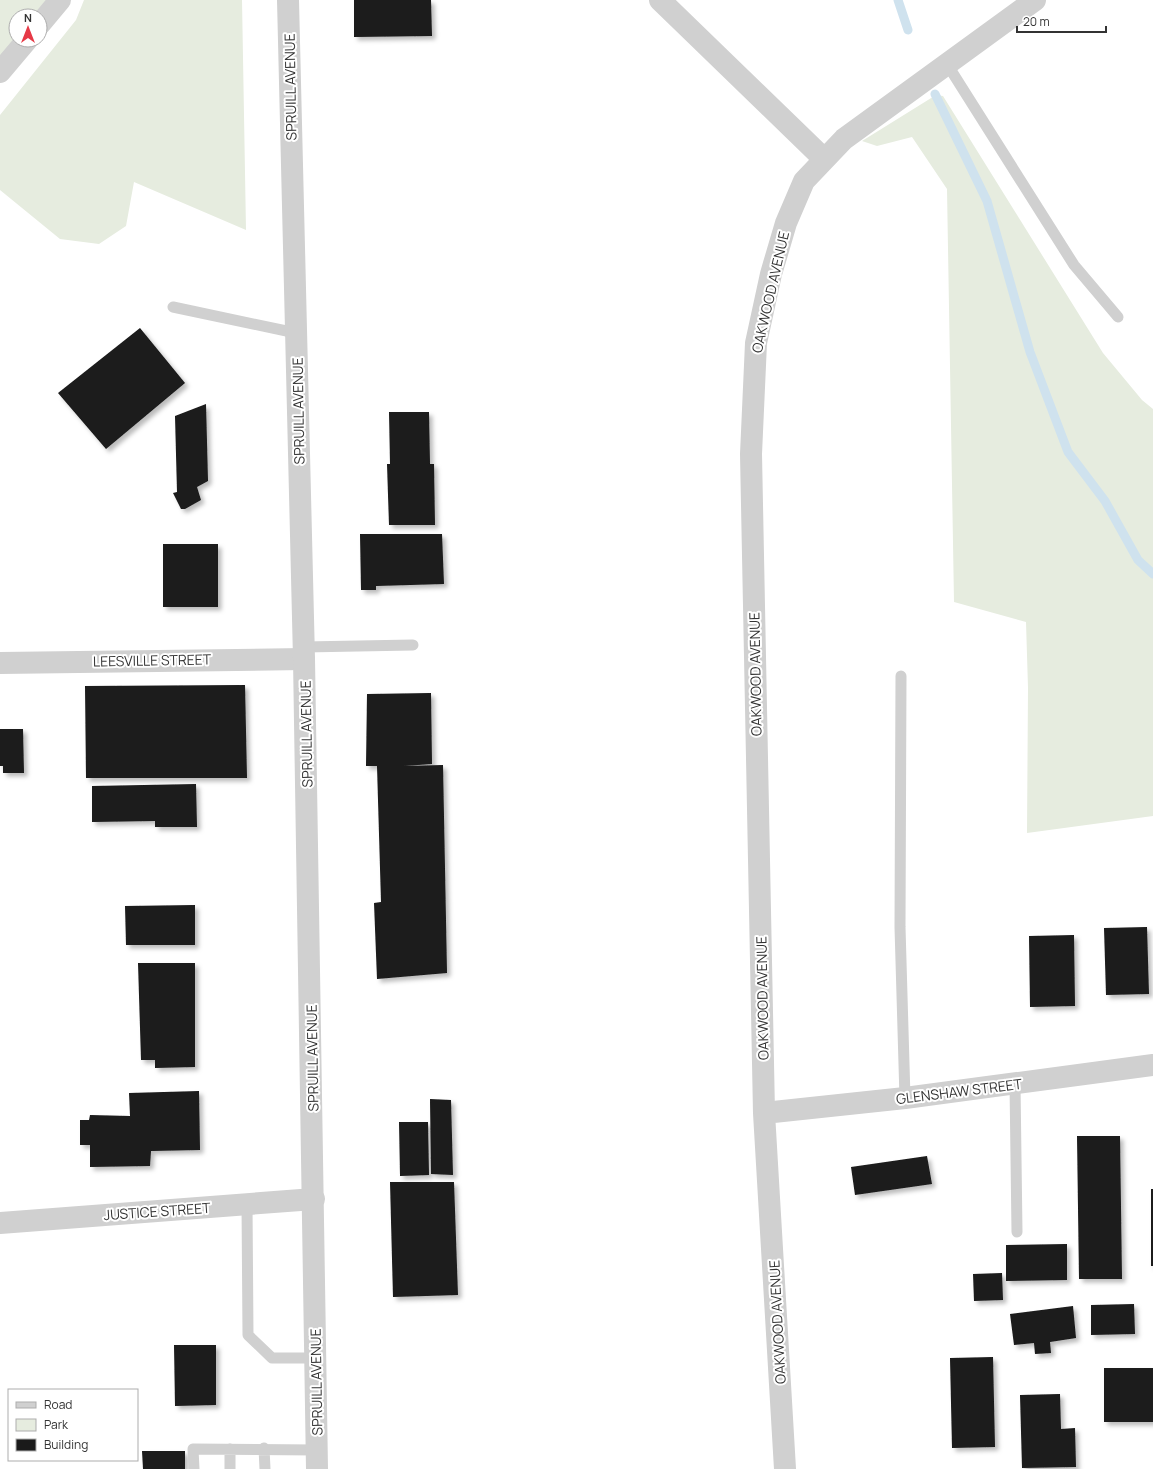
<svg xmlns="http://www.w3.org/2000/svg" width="1153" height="1469" font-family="Manrope,sans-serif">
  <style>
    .green { fill: #e6ecdf }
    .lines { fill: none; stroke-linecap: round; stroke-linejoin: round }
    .stream { stroke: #cfe2ee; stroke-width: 9 }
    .building { fill: #1a1a1a; filter: url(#shadow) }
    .service { stroke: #d0d0d0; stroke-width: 11 }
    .minor { stroke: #d0d0d0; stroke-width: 22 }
    .tertiary { stroke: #d0d0d0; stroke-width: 22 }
    .labels { text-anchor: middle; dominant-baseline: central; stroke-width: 4; stroke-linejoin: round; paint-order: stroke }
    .street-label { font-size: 14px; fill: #333; stroke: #fff }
  </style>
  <defs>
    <filter id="shadow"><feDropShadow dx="3.5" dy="3.5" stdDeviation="2" flood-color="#0004"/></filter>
  </defs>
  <rect width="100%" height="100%" fill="#fff"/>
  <path class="green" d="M0,0H57L40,16H16V40L0,69Z
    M84,0H242L246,230L134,182L126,226L99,244L60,239L0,190V115L76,20Z
    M936,95L943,96L1103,353L1142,400L1153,409V816L1027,833L1028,688L1026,622L954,602L947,189L912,137L877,146L862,141Z"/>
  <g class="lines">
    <path class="stream" d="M898,0L908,30
      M935,94L987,201L1030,352L1068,452L1105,501L1138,560L1153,574"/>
  </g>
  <path class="building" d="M354,0H431L432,36L354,37Z
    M140,328L185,383L106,449L58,393Z
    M206,404L208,481L197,487L201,500L185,509H181L173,493L177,492L175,416Z
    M389,412H429L430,464H434L435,525H389L387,464H390Z
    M360,534H442L444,584L376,586V590H361Z
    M163,544H218V607H163Z
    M245,685L247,778H86L85,686Z
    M431,693L432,764L404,766L443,765L447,973L377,979L374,903L381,902L377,766H366L367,694Z
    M0,729H23L24,773H3V766H0Z
    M196,784L197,827H155V821L92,822V786Z
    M195,905V945H126L125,906Z
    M1147,927L1149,994L1106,995L1104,928Z
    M1074,935L1075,1006L1030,1007L1029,936Z
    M138,963H195V1067L155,1068V1060H141Z
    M199,1091L200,1150L151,1151L150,1166L90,1167V1145H80V1120H89L90,1115L130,1116L129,1093Z
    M430,1099L451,1100L453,1175L431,1174Z
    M399,1122H428L429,1175L400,1176Z
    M1077,1136H1120L1122,1279H1079Z
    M927,1156L932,1184L855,1195L851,1167Z
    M390,1182H454L458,1295L393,1297Z
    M1151,1189H1153V1266H1151Z
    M1067,1244V1280L1006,1281V1245Z
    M1002,1273L1003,1300L974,1301L973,1274Z
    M1134,1304L1135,1334L1091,1335V1305Z
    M1073,1306L1076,1338L1050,1342L1051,1353L1035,1354L1034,1343L1014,1345L1010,1314Z
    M174,1345H216V1405L175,1406Z
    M993,1357L995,1447L952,1448L950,1358Z
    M1104,1368H1153V1422H1104Z
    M1060,1394L1061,1429L1075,1428L1076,1467L1022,1468L1020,1395Z
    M142,1451H185V1469H143Z"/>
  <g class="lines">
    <path class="service" d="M947,64L1074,265L1118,317
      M173,307L296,333
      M304,647L413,645
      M901,676L900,927L905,1098
      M1015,1084L1017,1232
      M247,1204L248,1335L272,1358H316
      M264,1448L265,1469
      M230,1449V1469
      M194,1469L193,1449L317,1450"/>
    <path class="minor" d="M660,0L824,159
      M40,24L60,0
      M0,72L27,40
      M0,663L304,659
      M764,1113L905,1098L1153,1065
      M0,1223L314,1199
      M785,1469L764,1113L751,454L756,343L771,274L786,223L804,181L844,139L1035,0"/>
    <path class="tertiary" d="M288,0L304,659L317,1469"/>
  </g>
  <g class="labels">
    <g class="street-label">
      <text transform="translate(290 87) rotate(-91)">SPRUILL AVENUE</text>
      <text transform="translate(770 292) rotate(-77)">OAKWOOD AVENUE</text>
      <text transform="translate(298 411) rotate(-91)">SPRUILL AVENUE</text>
      <text transform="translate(152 660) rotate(-1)">LEESVILLE STREET</text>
      <text transform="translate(755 674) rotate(-91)">OAKWOOD AVENUE</text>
      <text transform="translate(306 734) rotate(-91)">SPRUILL AVENUE</text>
      <text transform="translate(762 998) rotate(-91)">OAKWOOD AVENUE</text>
      <text transform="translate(312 1058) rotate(-91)">SPRUILL AVENUE</text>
      <text transform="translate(959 1091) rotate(-7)">GLENSHAW STREET</text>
      <text transform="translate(157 1211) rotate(-4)">JUSTICE STREET</text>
      <text transform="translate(777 1322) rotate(-93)">OAKWOOD AVENUE</text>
      <text transform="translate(316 1382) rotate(-91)">SPRUILL AVENUE</text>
    </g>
  </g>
  <rect x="8" y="1389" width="130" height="72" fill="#ffffff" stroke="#adadad"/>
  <rect x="16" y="1402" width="20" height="6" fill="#d0d0d0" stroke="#adadad"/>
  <text x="44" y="1409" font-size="12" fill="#333333">Road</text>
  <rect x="16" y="1419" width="20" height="12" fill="#e6ecdf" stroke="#adadad"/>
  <text x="44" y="1429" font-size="12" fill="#333333">Park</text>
  <rect x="16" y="1439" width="20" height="12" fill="#1a1a1a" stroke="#adadad"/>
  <text x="44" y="1449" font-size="12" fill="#333333">Building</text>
  <g transform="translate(28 28)"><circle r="19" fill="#ffffff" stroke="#adadad"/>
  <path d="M0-3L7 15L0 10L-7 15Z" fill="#e63946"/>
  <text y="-6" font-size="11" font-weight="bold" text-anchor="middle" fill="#333333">N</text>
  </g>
  <path d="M1017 26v6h89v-6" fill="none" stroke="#333333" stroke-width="2"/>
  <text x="1023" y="26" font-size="12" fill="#333333" stroke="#ffffff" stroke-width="3" paint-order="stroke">20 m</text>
</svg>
